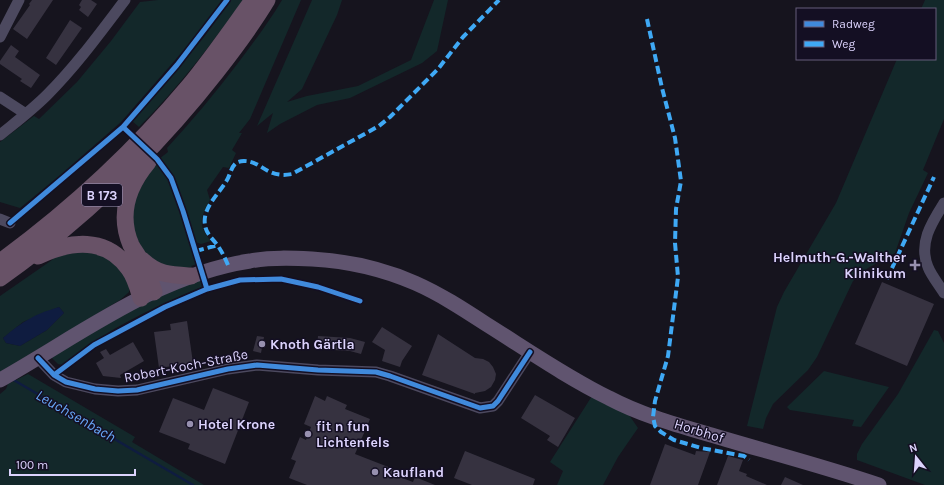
<svg xmlns="http://www.w3.org/2000/svg" width="944" height="485" font-family="Karla,sans-serif">
  <style>
    .green { fill: #13282a; fill-rule: evenodd }
    .water { fill: #0f1c40 }
    .lines { fill: none; stroke-linecap: round; stroke-linejoin: round }
    .stream { stroke: #0f1c40; stroke-width: 2.5 }
    .building { fill: #363240 }
    .minor { stroke: #4c495f; stroke-width: 11 }
    .major { stroke: #60546f; stroke-width: 15 }
    .highway { stroke: #685267; stroke-width: 17 }
    .quiet { stroke: #3fa9f5; stroke-width: 4; stroke-dasharray: 8 4; stroke-linecap: butt }
    .cycleway-casing { stroke: #140f23; stroke-width: 8 }
    .cycleway { stroke: #408adc; stroke-width: 5 }
    .poi-dot { fill: #9790af; stroke: #140f23; stroke-width: 1.5 }
    .labels { text-anchor: middle; dominant-baseline: central; stroke-width: 3; stroke-linejoin: round; paint-order: stroke }
    .shield { fill: #140f23; stroke: #a098bc; stroke-width: 1 }
    .shield-label { font-size: 13px; font-weight: bold; fill: #dcd3fd }
    .poi-label { font-size: 14px; font-weight: bold; fill: #dcd3fd; stroke: #140f23; text-anchor: start }
    .street-label { font-size: 14px; fill: #dcd3fd; stroke: #140f23 }
    .water-label { font-size: 15px; font-style: italic; fill: #67a7f7; stroke: #140f23 }
  </style>
  <rect width="100%" height="100%" fill="#16141e"/>
  <path class="green" d="M158,0H222L190,43L121,122L59,176L20,208L0,202V142L34,116L39,119L77,82L111,41L140,2Z
    M231,0H243C211,45 178,88 139,127L132,121L204,37Z
    M282,0H301L250,119L239,133H242L232,150L236,153L229,168L223,167L207,190L210,200C201,216 197,226 211,241L201,244L196,242L176,181L159,159L168,152L167,148C192,121 215,93 238,63C253,43 269,22 282,0Z
    M312,0H342L337,15L302,89L287,102L307,96L358,86L411,60L434,0H448L437,51L422,63L350,98L317,105L280,124L267,133L273,113L257,126Z
    M925,0H944V119L923,170L928,173L909,213L895,253L868,268L853,281L817,357L808,370L773,404L766,418L763,429L747,426L777,307L784,292L836,203L897,59H935V9H921Z
    M156,162L168,177L172,186L197,264L191,266L192,267L172,270L147,258L130,225L131,204Z
    M72,248L107,253L130,279L129,292L120,300L0,372V296L52,260L56,253ZM59,307L64,313L47,330L20,346L6,343L3,338L23,322Z
    M201,278L202,287C165,302 122,322 89,345C80,351 71,359 62,365L58,364L50,356L131,310Z
    M934,330L938,331L944,343V485H925L857,460V454L862,444L898,394Z
    M824,371L889,387L861,427L852,426L854,420L790,410L787,407Z
    M28,374L135,437L132,442L204,485H0V394L6,389L8,384Z
    M592,396L629,415L638,428L618,457L603,485H557L563,471L550,462Z"/>
  <path class="water" d="M59,307L64,313L47,330L20,346L6,343L3,338C23,321 33,315 59,307Z"/>
  <g class="lines">
    <path class="stream" d="M12,379L193,485"/>
  </g>
  <path class="building" d="M32,0H53L27,39L13,29L30,5L29,4Z
    M82,0H91L97,4L88,17L79,10L81,7L79,5Z
    M70,20L82,28L56,65L46,58Z
    M11,45L19,51L15,57L40,75L31,88L20,81L22,79L0,64V61Z
    M882,282L934,304L907,366L855,344Z
    M187,321L193,363L159,368L154,332L171,330L170,324Z
    M382,327L412,346L402,361L400,367L382,361L385,350L372,342Z
    M438,334L475,358L483,359L489,362L493,367L496,374L495,380L491,387L485,391L475,393V394L422,375Z
    M257,336L264,337L261,353L253,351Z
    M318,336L350,338L365,342L361,354L350,351L317,349Z
    M133,342L144,361L120,375L121,378L103,376L96,363L104,358L100,352L106,349L110,355Z
    M213,388L249,402L225,464L188,449L190,444L159,432L173,398L204,410Z
    M535,395L575,418L558,447L547,440L550,436L521,418Z
    M315,396L325,401L327,396L347,405L345,409L370,419L355,454L396,470L394,475L413,482L415,477L435,485H307L289,478L296,461L291,459L300,437L306,440L311,427L304,424Z
    M665,444L695,455L696,451L710,452L698,485H650Z
    M465,451L535,479L533,485H472L454,478Z
    M728,456L743,460L739,471L747,474L746,476L767,485H717Z
    M785,477L803,485H781Z"/>
  <g class="lines">
    <path class="minor" d="M0,37L19,0
      M0,97L26,114
      M0,135C16,122 32,110 47,95C76,66 100,33 125,0
      M944,203C932,222 918,243 928,267C931,275 939,285 944,293
      M0,219L10,223
      M38,358L54,375L66,382L95,389L118,391L137,390L228,369L257,365L318,370L376,372L390,376L480,408L493,406L498,401L530,352"/>
    <path class="major" d="M0,380C80,335 157,275 250,261C270,257 292,258 312,259C347,261 383,269 415,283C440,294 463,309 486,324C526,349 566,377 609,398C643,416 681,426 718,437C772,453 826,467 879,485"/>
    <path class="highway" d="M148,162C128,186 118,215 131,245C133,249 136,253 139,258C146,268 150,280 154,292
      M38,256C70,241 106,236 129,269C135,277 138,288 141,298
      M142,260C158,275 170,275 191,276
      M0,262C70,211 134,152 190,85C212,58 232,29 253,0
      M0,278C82,220 155,150 216,72C234,49 252,25 267,0"/>
    <path class="quiet" d="M647,19L662,88L675,138L681,181L676,209L675,243L678,277L668,356L655,401L653,417L655,426L661,432L674,440L701,448L744,456L749,460
      M196,251L218,245
      M228,265C225,258 222,252 218,246C213,239 206,234 205,225C202,208 219,194 227,180C230,175 231,168 235,164C237,162 241,161 244,161C262,161 267,179 292,174L379,126L390,117L438,69L463,37L499,0
      M887,279L934,177"/>
    <defs>
      <path id="cycleway" d="M10,223L123,127L177,65L227,0
        M207,289L240,280L281,279L318,287L360,301
        M38,358L54,375L66,382L95,389L118,391L137,390L228,369L257,365L318,370L376,372L390,376L480,408L493,406L498,401L530,352
        M54,375L94,345L165,307L207,289L183,211L171,178L157,159L123,127"/>
    </defs>
    <use href="#cycleway" class="cycleway-casing"/>
    <use href="#cycleway" class="cycleway"/>
  </g>
  <g class="poi-dot">
    <path d="M913 259h4v4h4v4h-4v4h-4v-4h-4v-4h4z"/>
    <circle cx="262" cy="344" r="4"/>
    <circle cx="190" cy="424" r="4"/>
    <circle cx="308" cy="434" r="4"/>
    <circle cx="375" cy="472" r="4"/>
  </g>
  <g class="labels">
    <rect class="shield" x="82" y="184" width="40" height="22" rx="3"/>
    <g class="shield-label">
      <text x="102" y="195">B 173</text>
    </g>
    <g class="poi-label">
      <text x="906" y="257" text-anchor="end">Helmuth-G.-Walther<tspan x="906" dy="16">Klinikum</tspan></text>
      <text x="270" y="344">Knoth Gärtla</text>
      <text x="198" y="424">Hotel Krone</text>
      <text x="316" y="426">fit n fun<tspan x="316" dy="16">Lichtenfels</tspan></text>
      <text x="383" y="472">Kaufland</text>
    </g>
    <g class="street-label">
      <text transform="translate(186 366) rotate(-11)">Robert-Koch-Straße</text>
      <text transform="translate(699 431) rotate(17)">Horbhof</text>
    </g>
    <g class="water-label">
      <text transform="translate(76 416) rotate(30)">Leuchsenbach</text>
    </g>
  </g>
  <rect x="796" y="8" width="140" height="52" fill="#140f23" stroke="#645d7a"/>
  <rect x="804" y="21" width="20" height="6" fill="#408adc" stroke="#645d7a"/>
  <text x="832" y="28" font-size="12" fill="#dcd3fd">Radweg</text>
  <rect x="804" y="41" width="20" height="6" fill="#3fa9f5" stroke="#645d7a"/>
  <text x="832" y="48" font-size="12" fill="#dcd3fd">Weg</text>
  <g transform="translate(916 457) rotate(343)" stroke="#140f23" stroke-width="3" paint-order="stroke">
  <path d="M0-3L7 15L0 10L-7 15Z" fill="#dcd3fd"/>
  <text y="-6" font-size="11" font-weight="bold" text-anchor="middle" fill="#dcd3fd">N</text>
  </g>
  <path d="M10 469v6h125v-6" fill="none" stroke="#dcd3fd" stroke-width="2"/>
  <text x="16" y="469" font-size="12" fill="#dcd3fd" stroke="#140f23" stroke-width="3" paint-order="stroke">100 m</text>
</svg>
